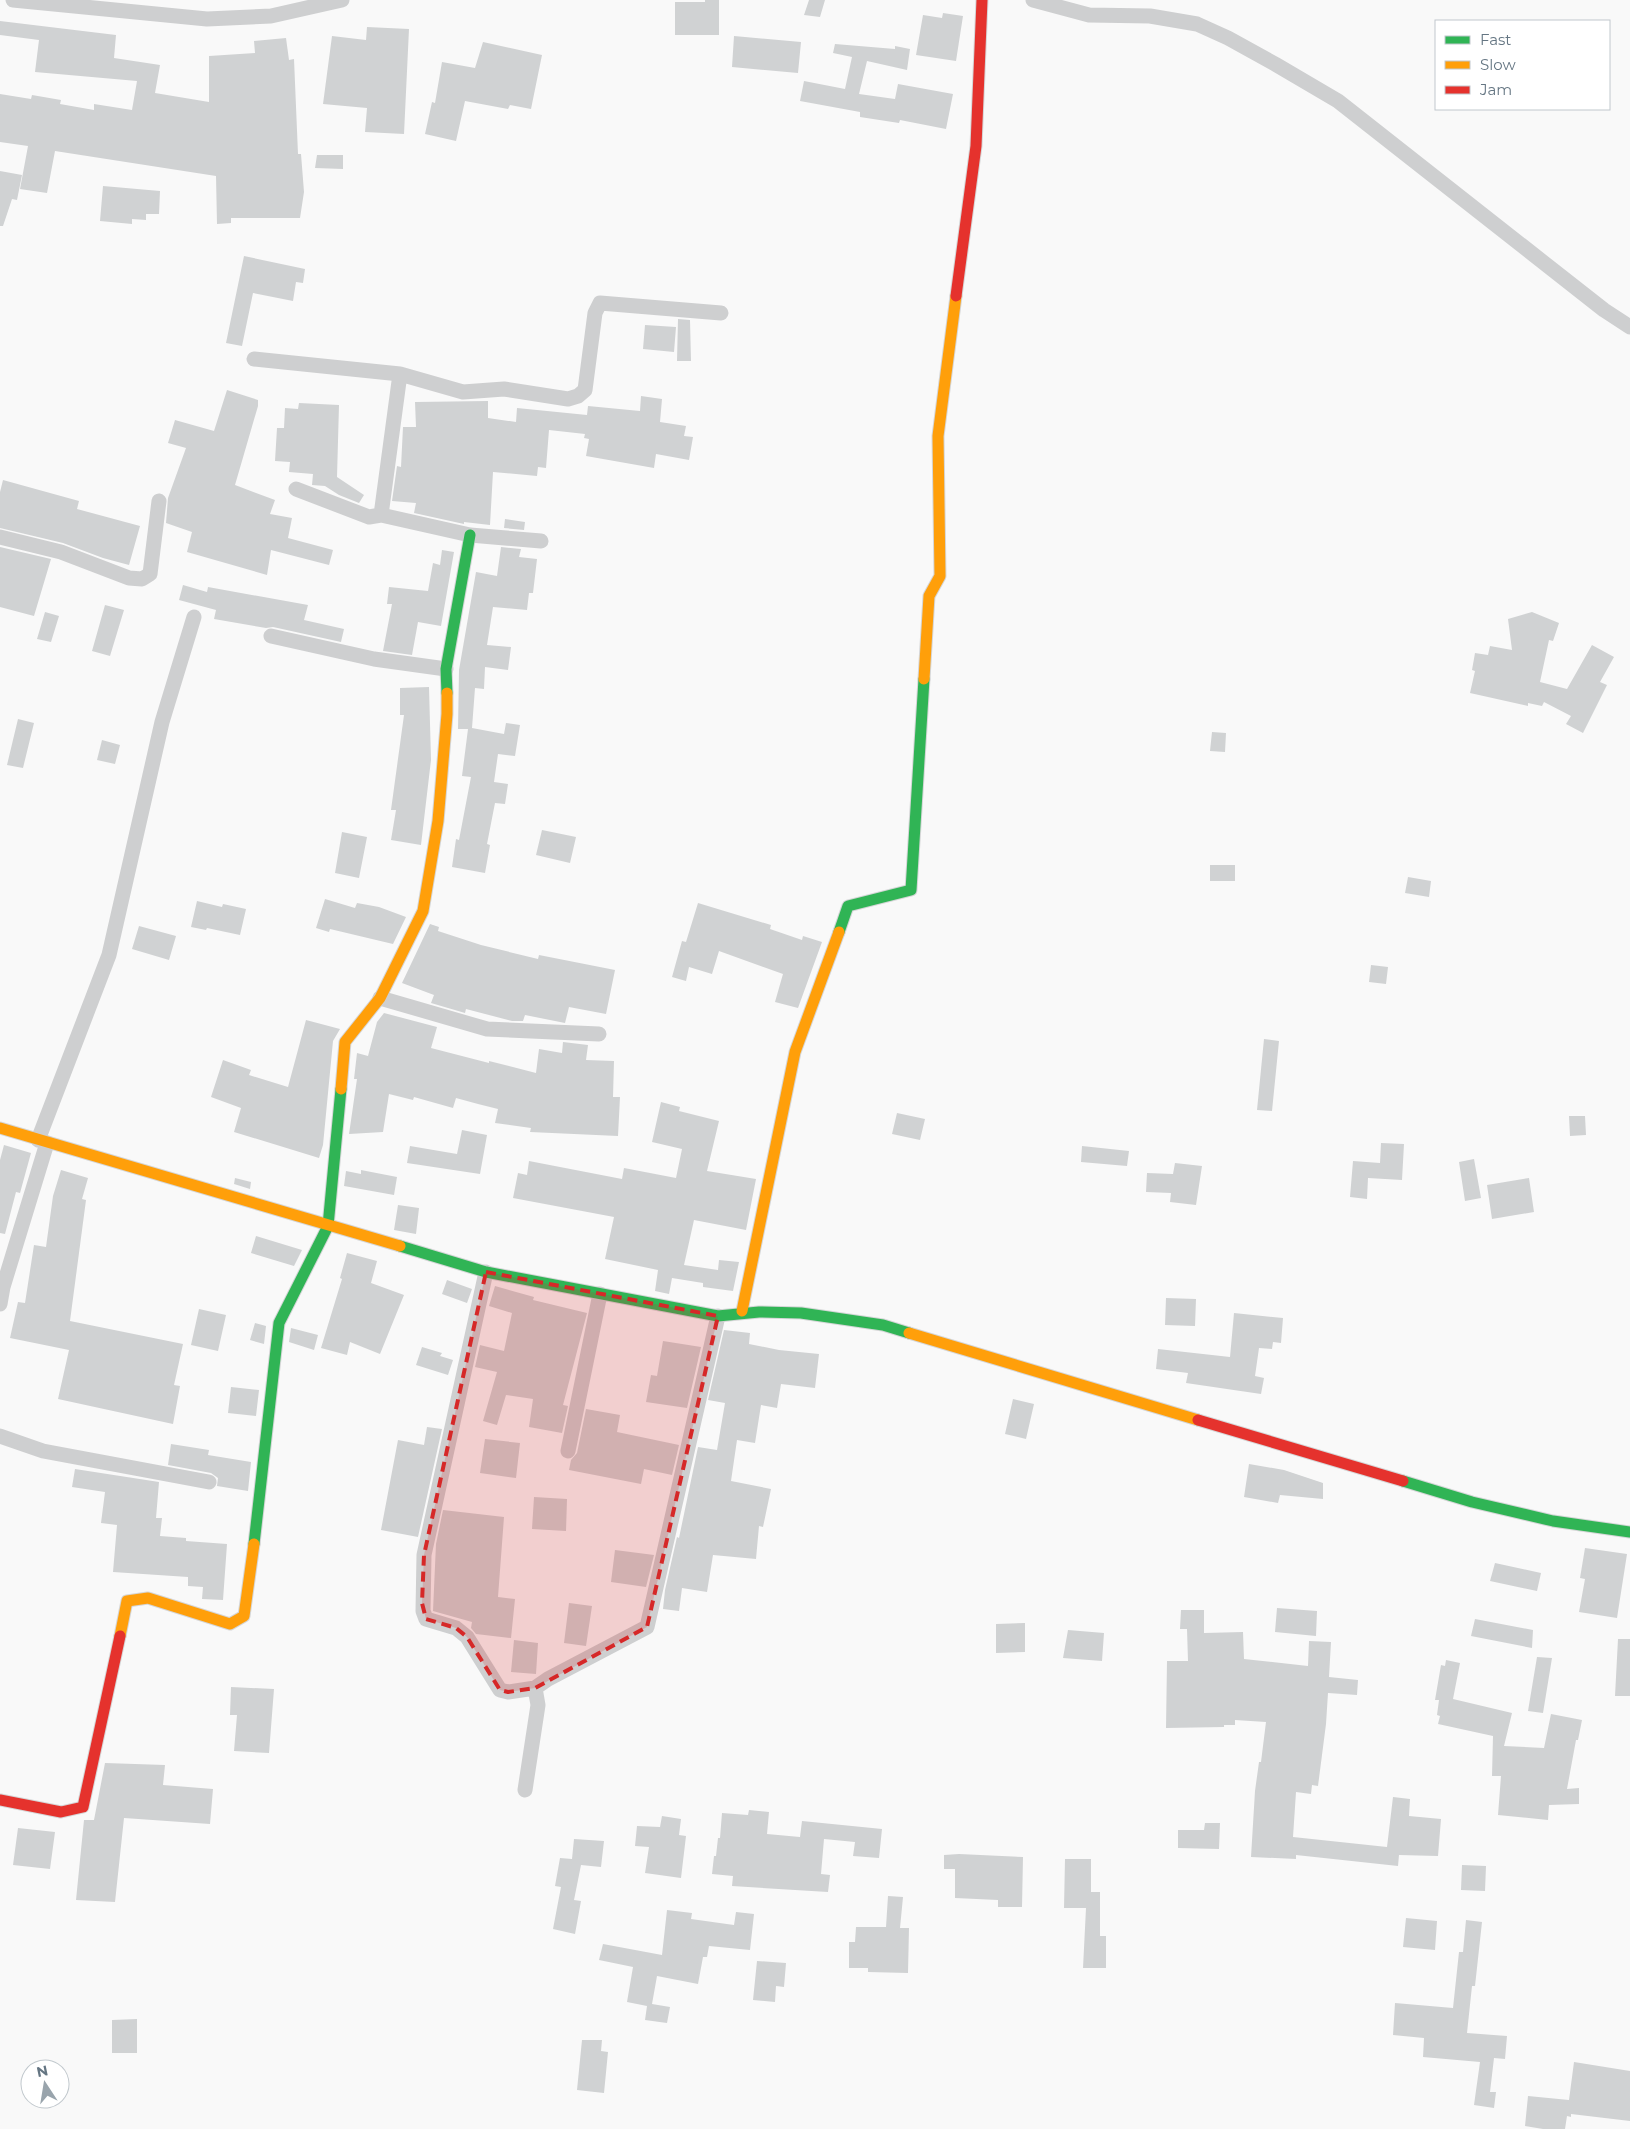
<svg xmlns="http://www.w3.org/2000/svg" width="1630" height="2129" font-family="Montserrat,sans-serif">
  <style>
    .building { fill: #d0d2d3 }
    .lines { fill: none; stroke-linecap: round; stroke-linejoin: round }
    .fast-casing { stroke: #d5d6d7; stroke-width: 13 }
    .slow-casing { stroke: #d5d6d7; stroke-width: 13 }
    .jam-casing { stroke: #d5d6d7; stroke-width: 13 }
    .street { stroke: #cecfd0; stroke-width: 15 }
    .fast { stroke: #30b455; stroke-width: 11 }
    .slow { stroke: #ff9f0a; stroke-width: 11 }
    .jam { stroke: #e5322d; stroke-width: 11 }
    .marked { fill: #d62828; fill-opacity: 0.2; stroke: #d62828; stroke-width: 4; stroke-dasharray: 10 6; stroke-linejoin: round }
  </style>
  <rect width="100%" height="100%" fill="#f9f9f9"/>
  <path class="building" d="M705,0H719V35H675V2H705Z
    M809,0H825L820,17L804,15Z
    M943,13L963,16L956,61L916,55L923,15L942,18Z
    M0,21L116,35L114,58L160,65L155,93L209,102V56L255,53L254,41L286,38L289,60L294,59L298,154H301L304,192L300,218H231V223L217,224L216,176L55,151L47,193L20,189L28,146L0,142V94L31,99L32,95L61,100L60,104L94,110V104L132,110L137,81L35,72L39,40L0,35Z
    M367,27L409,29L404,134L365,132L367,108L323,104L332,36L366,40Z
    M734,36L801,42L798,73L732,67Z
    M483,42L542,55L531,109L510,105L508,109L465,101L456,141L425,134L432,102L435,103L442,62L475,68Z
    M835,44L895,49V46L910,49L907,70L867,61L859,94L895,99L898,84L953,94L946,129L900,120L899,123L860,117V112L800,101L804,81L845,89L852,57L833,53Z
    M317,155H343V169L315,168Z
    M0,171L22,175L17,200L12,199L3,226H0Z
    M103,186L160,191L159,214H146V220L132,219V224L100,221Z
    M244,256L305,269L303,283L296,282L293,301L253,293L242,346L226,343Z
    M678,319L690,320L691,361H677Z
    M645,325L676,327L674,352L643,349Z
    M227,390L258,400V406L235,485L275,500L270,514L292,518L288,538L333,550L329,565L271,550L267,575L187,552L192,532L166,523L168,498L186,448L168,443L175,420L214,431Z
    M641,396L662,399L660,422L686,426L684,436L693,437L689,460L656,454L654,468L586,456L589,439L584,438L585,434L549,430L546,468L538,467L537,476L493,472L490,525L464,522V524L414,513L416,503L392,501L397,466L401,467L403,427H416L415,402L488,401V418L516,422L517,408L587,415L588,406L640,411Z
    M299,403L339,405L337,477L364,495L359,503L339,495L325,486L312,485L313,474L289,472L290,462L275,461L277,428H284L285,408L298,409Z
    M3,480L79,501L77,509L140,526L129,565L103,558L63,543L0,528V492Z
    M505,519L525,522L524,530L504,528Z
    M0,547L51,559L34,616L0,607Z
    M501,547L521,549L519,557L537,559L533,593H529L527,610L493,607L487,645L511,647L508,670L485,667L484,689L475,688L472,728L504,734L506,723L520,725L515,756L498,754L494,782L508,784L505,804L495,803L487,844L490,845L485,873L452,867L456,839L459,840L471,777L462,776L468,729H458L459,670L476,572L497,576Z
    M442,550L454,552L441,626L418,622L412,655L383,651L392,604H387L389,587L428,591L433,563L440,565Z
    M183,585L207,592L208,587L308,605L304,620L344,629L341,642L273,627L266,628L214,619L216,610L179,600Z
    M105,605L124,610L110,656L92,651Z
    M45,612L59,616L51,642L37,639Z
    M1532,612L1559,623L1553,641L1549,640L1540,682L1567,689L1592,645L1614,657L1600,682L1607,685L1583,733L1566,724L1571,716L1544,702L1542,706L1528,703V706L1470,693L1475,671L1472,670L1475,653L1488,655L1490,646L1512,650L1508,619Z
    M429,687L431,760L421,845L391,840L396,810H391L404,715H400V688Z
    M18,719L34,723L23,768L7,765Z
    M1212,732L1226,733L1225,752L1210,751Z
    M102,740L120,745L115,764L97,760Z
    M542,830L576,837L570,863L536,855Z
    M342,832L367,837L359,878L335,873Z
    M1210,865H1235V881H1210Z
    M1408,877L1431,881L1429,897L1405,893Z
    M325,899L355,908L357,903L379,907L406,917L393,944L330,929L329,932L316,928Z
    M197,901L222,907L223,904L246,909L240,935L207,928L206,930L191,927Z
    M698,903L771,925L770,929L802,940L803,936L822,942L798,1008L775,1002L783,974L719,951L712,974L689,967L686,981L672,977L682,941L686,942Z
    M430,924L439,927L438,931L481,945L538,959L539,955L615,970L606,1014L569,1007L565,1023L525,1015L523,1021H512L466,1009L465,1013L431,1003L434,995L402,983Z
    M139,926L176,936L169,960L132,949Z
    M1371,965L1388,967L1386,984L1369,982Z
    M384,1013L437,1027L431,1048L489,1063V1061L536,1073L539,1049L562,1053L563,1042L588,1045L586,1060L614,1061L613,1097H620L618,1136L530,1132L531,1128L495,1123L498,1109L478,1104L456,1098L453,1108L414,1097L413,1100L389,1094L383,1132L349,1134L357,1079H354L357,1053L368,1056L377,1022Z
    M306,1020L340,1029L333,1041L323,1145L319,1158L234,1132L241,1108L211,1097L223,1060L251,1070L249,1075L288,1087Z
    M1264,1039L1279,1041L1272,1111L1257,1110Z
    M661,1102L680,1107L679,1111L719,1121L707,1171L756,1179L746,1230L694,1220L684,1265L718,1270L719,1260L739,1262L733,1291L703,1287V1283L672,1278L669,1294L655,1291L658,1270L605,1259L614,1217L513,1198L518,1173L527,1175L529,1161L622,1179L624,1168L676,1178L682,1149L652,1142Z
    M897,1113L925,1119L920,1140L892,1134Z
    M1569,1116H1585L1586,1135L1570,1136Z
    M462,1130L487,1135L480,1174L407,1163L410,1146L457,1154Z
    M1381,1143L1404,1144L1402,1180L1368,1178L1367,1199L1350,1197L1353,1161L1380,1163Z
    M4,1145L31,1153L20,1193L16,1192L5,1234L0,1233V1160Z
    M1082,1146L1129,1151L1127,1166L1081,1162Z
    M1474,1159L1481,1198L1465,1201L1459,1162Z
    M1175,1163L1202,1166L1196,1205L1170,1202L1171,1193L1146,1192L1147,1173L1173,1174Z
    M61,1170L88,1178L82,1199L86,1200L70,1321L183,1344L174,1385L180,1386L173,1424L58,1399L69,1350L10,1338L18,1302L25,1303L34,1245L46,1247L53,1196Z
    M361,1170L397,1177L394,1195L344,1186L346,1171L361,1174Z
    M235,1178L251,1182L250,1189L234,1184Z
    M1529,1178L1534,1212L1492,1219L1487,1185Z
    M398,1205L419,1208L416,1234L394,1230Z
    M256,1236L302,1250L294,1266L251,1253Z
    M347,1253L377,1261L371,1283L404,1295L380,1354L350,1342L347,1355L321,1348L342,1279L340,1278Z
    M447,1280L472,1289L467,1303L442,1294Z
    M495,1286L534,1297L533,1300L587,1313L563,1405L568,1406L562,1433L529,1427L533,1399L506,1395L497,1425L483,1421L497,1372L475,1367L480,1345L504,1351L512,1313L489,1306Z
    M1166,1298L1196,1299L1195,1326L1165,1325Z
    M199,1309L226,1315L218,1351L191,1345Z
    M1234,1313L1283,1318L1281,1343L1273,1342L1272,1349L1259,1348L1255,1376L1264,1378L1261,1394L1186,1383L1188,1373L1156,1369L1158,1349L1230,1357Z
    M255,1323L266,1326L264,1344L250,1340Z
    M291,1328L318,1335L314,1350L289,1342Z
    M724,1330L750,1333L749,1344L779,1350L819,1354L815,1388L781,1384L777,1408L761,1405L755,1443L737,1440L731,1481L771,1489L763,1527L759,1526L756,1559L713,1555L707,1592L682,1588L679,1611L663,1609L665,1590L677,1537L679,1538L698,1447L717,1450L725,1403L708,1400Z
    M663,1341L701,1347L687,1408L646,1402L651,1375L657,1376Z
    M422,1347L442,1353L440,1356L453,1360L448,1375L416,1365Z
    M231,1387L259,1390L256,1416L228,1413Z
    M1013,1399L1034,1404L1026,1439L1005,1434Z
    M586,1409L620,1415L617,1432L679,1445L672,1475L644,1469L641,1484L569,1470L571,1460L577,1453Z
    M427,1427L442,1429L418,1537L381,1530L398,1440L424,1445Z
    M485,1439L520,1443L516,1478L480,1473Z
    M171,1444L209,1450L208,1455L251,1462L248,1491L217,1486L218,1478L211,1473L168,1465Z
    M1249,1464L1284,1470L1323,1483V1499L1280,1495L1278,1503L1244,1497Z
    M75,1469L159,1482L156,1518H162L160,1536L186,1538V1541L227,1544L223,1600L202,1599L203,1587L188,1586V1577L113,1572L117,1525L101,1523L105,1492L72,1487Z
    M534,1497L567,1499L566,1531L532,1529Z
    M443,1510L504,1517L498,1597L515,1599L511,1638L476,1634L471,1628L472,1622L433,1611L436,1544Z
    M1585,1548L1627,1554L1617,1618L1579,1612L1585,1579L1580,1578Z
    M615,1550L654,1555L646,1587L611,1582Z
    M1495,1563L1541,1573L1537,1591L1490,1581Z
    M569,1603L592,1606L586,1646L564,1643Z
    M1277,1608L1317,1611L1316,1636L1275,1632Z
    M1181,1610H1204V1633L1243,1632L1244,1659L1308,1666L1309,1641L1331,1642L1329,1677L1358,1680L1357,1695L1328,1693L1326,1724L1318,1786L1312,1785L1311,1794L1296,1792L1293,1837L1387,1847L1393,1797L1410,1799L1409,1816L1441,1819L1438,1856L1399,1855L1398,1866L1296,1855V1859L1251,1857L1255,1791L1259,1762H1261L1266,1722L1235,1720V1725H1224V1727L1166,1728L1167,1661H1188L1187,1629H1180Z
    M1475,1619L1533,1630L1532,1648L1471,1636Z
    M1025,1623V1652L996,1653V1624Z
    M1068,1630L1104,1633L1102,1661L1063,1658Z
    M1618,1639H1630V1696H1615Z
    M514,1640L538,1643L536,1674L511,1672Z
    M1537,1657L1552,1658L1543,1713L1528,1711Z
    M1446,1660L1460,1663L1453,1699L1512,1713L1504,1746L1544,1748L1551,1714L1582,1720L1578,1740H1576L1567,1789L1579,1788V1804L1549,1805L1548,1820L1498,1815L1501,1776H1492L1493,1736L1438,1724L1440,1716L1437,1715L1439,1700H1435L1441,1665L1445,1666Z
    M231,1687L274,1689L269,1753L234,1751L237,1715H230Z
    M105,1763L165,1765L163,1785L213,1789L210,1824L124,1818L115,1902L76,1900L84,1820H94Z
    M749,1810L769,1812L767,1834L800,1837L802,1821L882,1829L879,1858L853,1856L855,1842L824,1839L821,1874L830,1875L828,1892L732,1886L733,1876L712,1874L714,1856H716L718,1838H720L722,1813L748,1815Z
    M662,1816L681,1819L679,1835L686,1836L681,1878L645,1873L649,1847L635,1846L637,1826L660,1827Z
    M1205,1823H1220L1219,1849L1178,1848V1830H1204Z
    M18,1828L55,1832L50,1869L13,1865Z
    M574,1839L604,1841L601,1867L581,1865L574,1900L581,1901L575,1934L553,1929L561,1887L555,1886L560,1858L572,1859Z
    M959,1854L1023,1857L1022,1907H998V1900L955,1898V1869H944V1855Z
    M1065,1859H1091V1892H1100V1936H1106V1968H1083L1086,1908H1064Z
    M1462,1865L1486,1866L1485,1891L1461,1890Z
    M888,1896L903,1897L900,1928H909L908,1973L868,1972V1968H849V1942H855L856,1927H886Z
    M667,1910L692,1913L691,1919L734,1925L736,1912L754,1914L750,1950L709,1946L707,1957H703L698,1984L657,1976L652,2004L670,2007L667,2023L645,2020L647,2006L627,2002L633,1967L599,1960L603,1944L662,1955Z
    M1406,1918L1437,1921L1435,1950L1403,1947Z
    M1466,1920L1482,1922L1475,1986H1472L1467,2033L1507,2036L1505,2059L1494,2058L1490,2092H1496L1494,2108L1474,2105L1480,2062L1423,2057L1424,2038L1393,2035L1395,2003L1453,2008L1459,1952H1463Z
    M757,1961L786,1963L784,1987L776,1986L775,2002L753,2000Z
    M137,2019V2053H112V2020Z
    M582,2040H602L601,2051L608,2052L604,2093L577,2090Z
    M1574,2062L1630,2071V2121L1571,2114V2117L1567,2116L1565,2129H1543L1525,2126L1528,2096L1569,2100Z"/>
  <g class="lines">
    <defs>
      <path id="fast" d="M447,693L446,669L470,535
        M839,932L848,906L911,890L924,679
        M400,1246L486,1272L718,1316L759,1312L801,1313L883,1325L909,1333
        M1403,1481L1472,1502L1553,1521L1630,1532
        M254,1544L279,1323L328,1226L341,1089"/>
      <path id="slow" d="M924,679L929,596L940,576L938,436L956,296
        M341,1089L345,1042L380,998L423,911L438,821L447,714V693
        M0,1128L400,1246
        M742,1311L795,1052L839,932
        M909,1333L1198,1420
        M120,1636L127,1601L148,1598L230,1624L244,1616L254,1544"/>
      <path id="jam" d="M956,296L976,146L982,0
        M1198,1420L1403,1481
        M0,1800L61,1812L83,1807L120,1636"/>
    </defs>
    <use href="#fast" class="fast-casing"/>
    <use href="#slow" class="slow-casing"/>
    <use href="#jam" class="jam-casing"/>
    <path class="street" d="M13,0L207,19L271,16L342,0
      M1033,0L1089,15L1150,16L1197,24L1228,38L1275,64L1338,101L1604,310L1630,327
      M254,359L400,374L463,392L504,389L568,399L578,396L585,390L595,313L600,303L721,313
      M296,489L369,517L381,515L470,535L541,541
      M381,515L400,374
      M0,537L61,552L129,578L142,579L150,574L159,501
      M271,636L374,659L446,669
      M380,998L487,1029L599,1034
      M38,1140L109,955L162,722L194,617
      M486,1272L424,1555L423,1611L426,1619L456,1628L467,1637L500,1690L508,1692L535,1688
      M0,1304L3,1287L47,1143
      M0,1436L43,1451L209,1482
      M568,1451L600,1294
      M525,1790L538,1705L535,1688L548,1679L647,1627L718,1316"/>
    <use href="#fast" class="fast"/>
    <use href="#slow" class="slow"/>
    <use href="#jam" class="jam"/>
  </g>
  <path class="marked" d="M486,1272L718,1316L647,1627L535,1688L508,1692L500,1690L467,1637L456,1628L426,1619L422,1603L424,1555Z"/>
  <rect x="1435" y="20" width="175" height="90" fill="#ffffff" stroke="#c1c8cd"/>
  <rect x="1445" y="36" width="25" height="8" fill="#30b455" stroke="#c1c8cd"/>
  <text x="1480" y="45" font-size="15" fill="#657683">Fast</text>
  <rect x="1445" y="61" width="25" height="8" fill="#ff9f0a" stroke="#c1c8cd"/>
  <text x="1480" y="70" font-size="15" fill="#657683">Slow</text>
  <rect x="1445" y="86" width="25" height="8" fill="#e5322d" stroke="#c1c8cd"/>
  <text x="1480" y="95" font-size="15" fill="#657683">Jam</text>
  <g transform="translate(45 2084) rotate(348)"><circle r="24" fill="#ffffff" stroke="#c1c8cd"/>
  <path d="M0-4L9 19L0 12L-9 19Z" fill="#99a4ac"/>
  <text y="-8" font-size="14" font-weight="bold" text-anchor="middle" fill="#657683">N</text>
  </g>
</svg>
